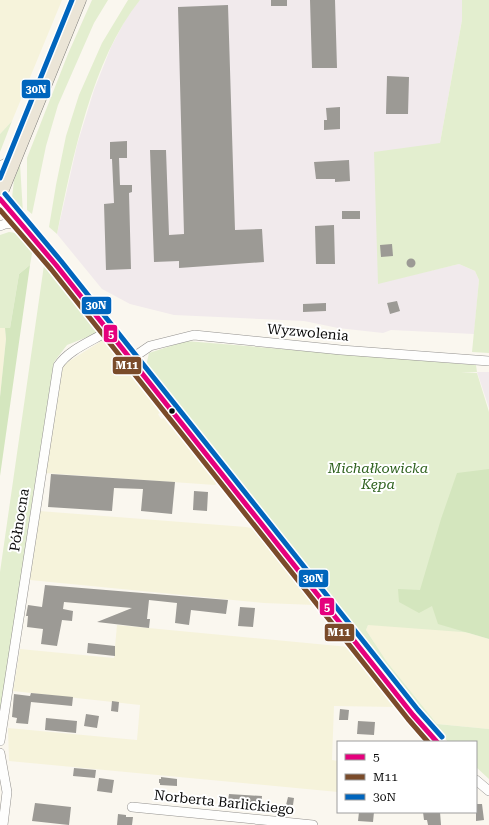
<svg xmlns="http://www.w3.org/2000/svg" width="489" height="825" font-family="'Roboto Serif',serif">
  <style>
    .industrial { fill: #f1eaec }
    .farmland { fill: #f6f3db }
    .green { fill: #e3eecf }
    .forest { fill: #d4e6be }
    .building { fill: #9c9a95 }
    .lines { fill: none; stroke-linecap: round; stroke-linejoin: round }
    .minor-casing { stroke: #93918e; stroke-width: 10 }
    .major-casing { stroke: #807f7b; stroke-width: 13 }
    .minor { stroke: #fefefd; stroke-width: 9 }
    .major { stroke: #ebe5d7; stroke-width: 12 }
    .bus-1-casing { stroke: #fff; stroke-width: 8 }
    .bus-2-casing { stroke: #fff; stroke-width: 8 }
    .bus-3-casing { stroke: #fff; stroke-width: 8 }
    .bus-1 { stroke: #e5007d; stroke-width: 5 }
    .bus-2 { stroke: #7a4b2a; stroke-width: 5 }
    .bus-3 { stroke: #0065bd; stroke-width: 5 }
    .bus-dot { fill: #0b0b0b; stroke: #fff; stroke-width: 1.5 }
    .labels { text-anchor: middle; dominant-baseline: central; stroke-width: 4; stroke-linejoin: round; paint-order: stroke }
    .street-label { font-size: 14px; fill: #0b0b0b; stroke: #fff }
    .park-label { font-size: 14px; font-style: italic; fill: #2e611e; stroke: #fff }
    .line-badge { stroke: #fff; stroke-width: 1.5 }
    .badge-label { font-size: 11px; text-anchor: middle; font-weight: bold; fill: #fff }
  </style>
  <rect width="100%" height="100%" fill="#faf7ef"/>
  <path class="industrial" d="M140,0H462V20L440,143L378,283L459,264L475,271L479,280L474,334L391,330L383,333L338,328L304,321L174,315L130,304L102,289L57,234L77,145L94,90L111,47L129,13Z
    M477,372H489V408Z"/>
  <path class="farmland" d="M0,0H62L12,121L0,134Z
    M0,328H5L6,339L0,397Z
    M103,340L137,379L160,413L158,414L161,419L164,418L169,425L181,435L218,482L215,485L45,473L63,365Z
    M39,511L246,527L256,529L315,605L264,603L30,580Z
    M370,620L438,624L489,639V729L437,724L387,662L366,630Z
    M117,625L349,647L396,707L334,706L332,760L338,761V792L9,761L8,728L137,740L140,705L13,691L20,649L114,658Z"/>
  <path class="green" d="M92,0H108L94,23L58,105L46,146L32,214L27,210V158L68,54Z
    M128,0H140C92,59 72,160 57,234L49,227L56,185L66,136L79,95L102,43Z
    M462,0H489V353L472,352L479,280L475,271L459,264L378,284L374,152L440,143L462,20Z
    M12,121L0,152V134Z
    M20,164L23,213L12,198L14,180Z
    M9,232C19,232 26,241 33,248L30,265L19,274L10,328H0V235Z
    M45,258L100,332L67,345L54,362L29,522L0,723V572Z
    M186,341L476,365L477,372H461L477,373L489,412V634L368,625L366,630L387,662L437,724L489,729V779L476,767V742H448C345,618 245,493 146,366L149,353Z"/>
  <path class="forest" d="M30,265L0,476V397L6,339L5,328H10L19,274Z
    M489,469V639L438,624L432,606L419,613L399,602L398,589L420,590L441,519L457,473Z"/>
  <path class="building" d="M271,0H287V6H271Z
    M310,0H335L337,68H312Z
    M228,5L235,230L262,229L264,262L179,268V261L154,262L150,150H166L169,235L184,234L178,7Z
    M387,76L409,77L408,114H386Z
    M340,107V129L324,130V120H327L326,108Z
    M127,141V158H119L120,185H132V192L129,193L131,269L106,270L104,204L114,203L112,159H110V142Z
    M349,160L350,181L335,182V179H316L314,162Z
    M342,211H360V219H342Z
    M334,225L335,264H316L315,226Z
    M392,244L393,256L381,257L380,245Z
    M406.5 263a4.5 4.5 0 1 1 9 0a4.5 4.5 0 1 1-9 0Z
    M397,301L400,311L390,314L387,303Z
    M326,303V311L303,312V304Z
    M51,474L175,482L172,514L141,511L143,489L114,488L112,511L48,507Z
    M194,491L208,492L207,511L193,510Z
    M45,585L228,600L226,614L191,610L189,625L175,623L177,603L149,600L147,619H150L149,628L97,622L132,608L64,602L63,609L73,611L72,621L62,620L57,646L41,644L43,629L27,627L28,616H26L28,605L42,607Z
    M240,607L255,608L253,627L238,626Z
    M88,643L115,646V656L87,653Z
    M31,693L73,697L72,706L31,702L28,724L16,723L17,718L12,717L14,694L30,696Z
    M112,701L119,702L118,712L111,711Z
    M340,709L349,710L348,720H339Z
    M86,714L99,716L97,728L84,726Z
    M46,718L77,721L76,733L45,730Z
    M358,721L375,722L374,735L357,734Z
    M74,768L96,770L95,778L73,776Z
    M161,777L177,779V786L160,785V783H159V779H161Z
    M99,778L114,780L112,793L97,791Z
    M229,794L262,796L261,807L239,805V809L227,808Z
    M288,797L294,798L293,805H286Z
    M35,803L71,807L69,825L32,821Z
    M476,804H482L484,820L476,821Z
    M359,812H374L373,822L358,821Z
    M423,812H440L441,825H428L427,820H424Z
    M118,814L126,815V817H133L132,825H117Z"/>
  <g class="lines">
    <defs>
      <path id="minor" d="M0,166L8,162L16,155
        M0,199L56,265L413,715L437,742
        M0,226C9,221 15,224 24,229
        M131,359L150,346L194,335L341,350L489,361
        M0,741L58,366C68,350 92,341 108,331
        M0,753L7,792L3,825
        M476,780L489,791
        M132,807L313,825"/>
      <path id="major" d="M0,197L80,0"/>
    </defs>
    <use href="#minor" class="minor-casing"/>
    <use href="#major" class="major-casing"/>
    <use href="#minor" class="minor"/>
    <use href="#major" class="major"/>
    <defs>
      <path id="bus-1" d="M0,199L56,265L413,715L437,742"/>
      <path id="bus-2" d="M0,210L51,269L408,719L428,742"/>
      <path id="bus-3" d="M0,178L72,0
        M5,194L61,261L418,710L442,737"/>
    </defs>
    <use href="#bus-1" class="bus-1-casing"/>
    <use href="#bus-2" class="bus-2-casing"/>
    <use href="#bus-3" class="bus-3-casing"/>
    <use href="#bus-1" class="bus-1"/>
    <use href="#bus-2" class="bus-2"/>
    <use href="#bus-3" class="bus-3"/>
  </g>
  <circle class="bus-dot" cx="172" cy="411" r="3.5"/>
  <g class="labels">
    <g class="street-label">
      <text transform="translate(308 332) rotate(5)">Wyzwolenia</text>
      <text transform="translate(19 520) rotate(-81)">Północna</text>
      <text transform="translate(224 802) rotate(6)">Norberta Barlickiego</text>
    </g>
    <g class="park-label">
      <text x="378" y="468">Michałkowicka<tspan x="378" dy="16">Kępa</tspan></text>
    </g>
  </g>
  <g class="line-badge">
    <rect x="21" y="79" width="30" height="20" rx="4" fill="#0065bd"/>
    <rect x="81" y="296" width="31" height="19" rx="4" fill="#0065bd"/>
    <rect x="103" y="324" width="15" height="19" rx="4" fill="#e5007d"/>
    <rect x="112" y="356" width="30" height="19" rx="4" fill="#7a4b2a"/>
    <rect x="298" y="569" width="31" height="19" rx="4" fill="#0065bd"/>
    <rect x="319" y="597" width="16" height="19" rx="4" fill="#e5007d"/>
    <rect x="324" y="623" width="31" height="19" rx="4" fill="#7a4b2a"/>
  </g>
  <g class="badge-label">
    <text x="36" y="93">30N</text>
    <text x="96" y="309">30N</text>
    <text x="111" y="338">5</text>
    <text x="127" y="369">M11</text>
    <text x="313" y="582">30N</text>
    <text x="327" y="611">5</text>
    <text x="339" y="636">M11</text>
  </g>
  <rect x="337" y="741" width="140" height="72" fill="#ffffff" stroke="#9d9d9d"/>
  <rect x="345" y="754" width="20" height="6" fill="#e5007d" stroke="#9d9d9d"/>
  <text x="373" y="761" font-size="12" fill="#0b0b0b">5</text>
  <rect x="345" y="774" width="20" height="6" fill="#7a4b2a" stroke="#9d9d9d"/>
  <text x="373" y="781" font-size="12" fill="#0b0b0b">M11</text>
  <rect x="345" y="794" width="20" height="6" fill="#0065bd" stroke="#9d9d9d"/>
  <text x="373" y="801" font-size="12" fill="#0b0b0b">30N</text>
</svg>
